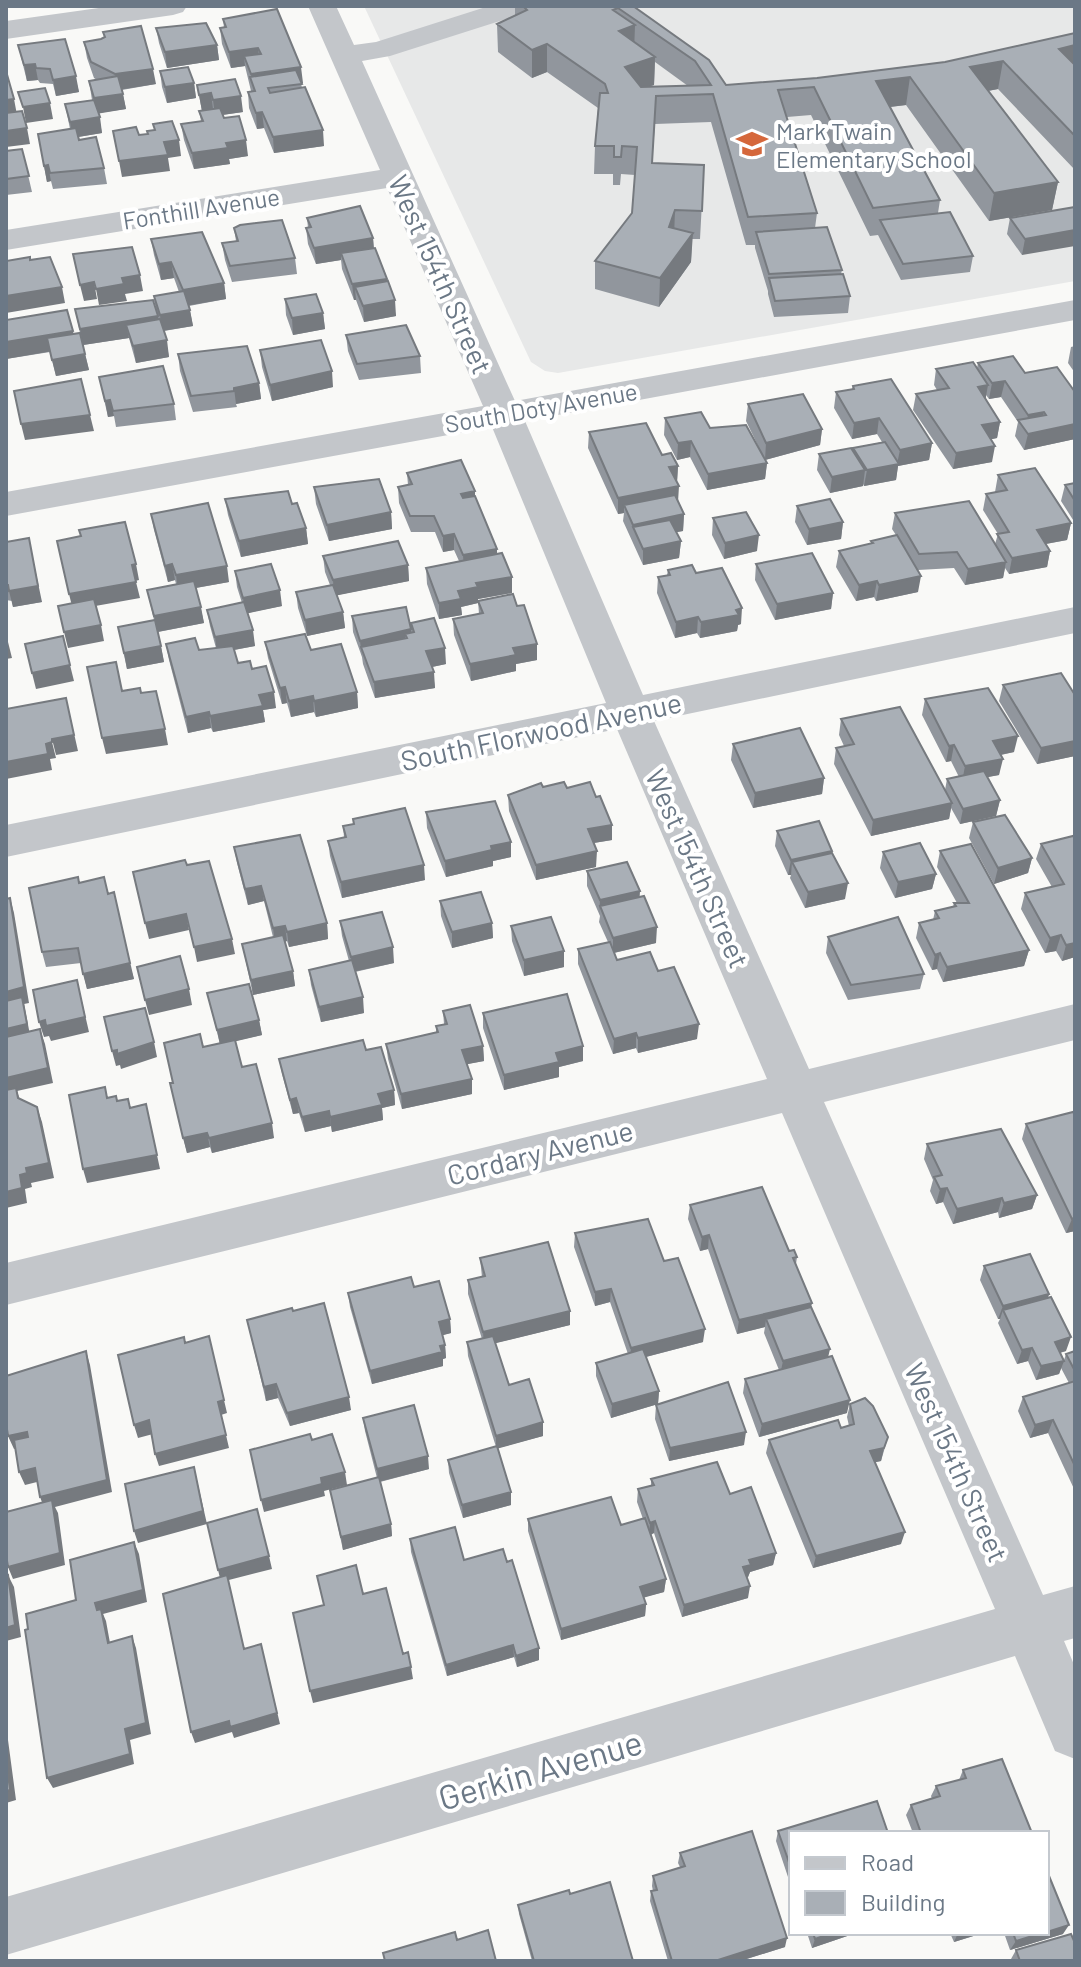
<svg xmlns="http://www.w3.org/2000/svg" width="1081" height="1967" font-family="Barlow,sans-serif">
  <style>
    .built { fill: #e7e8e8 }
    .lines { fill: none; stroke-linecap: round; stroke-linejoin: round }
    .minor { fill: #c3c6ca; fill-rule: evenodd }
    .wall { fill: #91969d; fill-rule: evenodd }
    .shaded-wall { fill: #767a7f }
    .building { fill: #a9afb6; stroke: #767a7f; stroke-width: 2; fill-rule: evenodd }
    .labels { text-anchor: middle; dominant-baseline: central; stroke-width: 8; stroke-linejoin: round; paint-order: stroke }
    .far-poi-label { font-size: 24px; fill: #6b7886; stroke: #fff; text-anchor: start }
    .far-street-label { font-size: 24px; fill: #6b7886; stroke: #fff }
    .street-label { font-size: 28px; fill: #6b7886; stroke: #fff }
    .near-street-label { font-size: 34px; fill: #6b7886; stroke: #fff }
  </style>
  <rect width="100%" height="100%" fill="#f9f9f7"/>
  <path class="built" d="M364,6H1075V281L558,373L545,371L531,362Z"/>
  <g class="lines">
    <path class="minor" d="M113,6H187L183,12L173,15L6,39V21Z
      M308,6H336L354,45L376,42L489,6H532L528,12L390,56L362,61L515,401L1075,300V320L525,421L643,695L1075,607V633L654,721L809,1069L1075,1004V1040L824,1102L1043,1595L1075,1586V1638L1064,1641L1075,1667V1759L1055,1751L1015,1656L6,1955V1897L995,1609L782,1113L6,1305V1263L767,1079L617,729L6,857V825L606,703L492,427L6,516V492L483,406L387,188L6,250V230L380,170Z"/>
  </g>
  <path class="wall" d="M515,6H633L726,85L817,78L945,62L1075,33V170L998,89L988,91L1058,182L1052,210L989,221L906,105L890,107L940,200L938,213L973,256L970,272L901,280L878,235L870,236L811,115L787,117L817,213L815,228L842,270L841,274L850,296L848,313L774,317L768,294V291L755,248V245H746L711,122L655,124L652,163L704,165L700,239H692L691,262L659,307L595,289V261L632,213L635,175L621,174L620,185H613V174H594L595,146L598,108L547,72L532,78L498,52L497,24L515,16ZM655,62L688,86L648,87L654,85Z
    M223,19L303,83H301L302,88L324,146L274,153L264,128L257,129L249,108L248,92L251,91L245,66L231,68L222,44L220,28H224Z
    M156,28L217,45L219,60L167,68L159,43Z
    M103,32L156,84L122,90L126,109L98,113L102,133L78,137L79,140L104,168L107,184L53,189L51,181L47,182L38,134L70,129L65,104L92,100L89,81L97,80L94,78L87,58L84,42L101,39L104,37Z
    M65,39L79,92L56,96L53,84L40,83L38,80L27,81L18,45Z
    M160,71L194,83L196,98L167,103L162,87Z
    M197,85L243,112L222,115L248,156L229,159L230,164L194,169L184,140L181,124L201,121L199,111H202Z
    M22,149L32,192L6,195V151Z
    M1075,207L1022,255L1007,234L1010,218Z
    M307,218L373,238L374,248L387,281L396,316L364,322L356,300H354L342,269L341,260L316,264L308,244L306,228H308Z
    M234,228L295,258L297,274L232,282L225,260L222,243L236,241Z
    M151,239L224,283L226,299L189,306L193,326L164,331L169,357L136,363L129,338L83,345L89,370L56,376L50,352L6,359V320L73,334L80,333L75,309L156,310L154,296L179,292L174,278L161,280L154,255Z
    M285,299L323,313L325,329L293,335L286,315Z
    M346,335L420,356L421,373L359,380L348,351Z
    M1075,346V373L1068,363L1071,347Z
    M260,350L333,387L272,401L262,367Z
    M178,354L259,383L261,399L236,404L237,407L193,412L180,371Z
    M978,363L1025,373L1075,392V439L1024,450L1015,436L1018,422L1001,397L989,399L986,395V399L1000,422L997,438L991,439L992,462L953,469L913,410L916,394L937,390L934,385L936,369L977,368Z
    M99,377L174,404L176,420L116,427L114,416L108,417Z
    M853,386L932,443L929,460L898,466L896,480L864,486L863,484V486L830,493L817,470L819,454L853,450V448L882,442L877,434L852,439L834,408L836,392L852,389Z
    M748,404L822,429L820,445L765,460L767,463L765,479L707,490L690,457L677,460L664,435L665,418L710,428L764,458L746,421Z
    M589,432L662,455L678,466L677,482L678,501L684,514L683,531L676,532L681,541L679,558L643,565L623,521L624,513L618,514L588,448Z
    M407,473L475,496L512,593L478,599V603L461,607L462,615L439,619L427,584L426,568L459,561L454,550L443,552L435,532H411L399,503L398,487L408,485Z
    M998,475L1071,523L1067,540L1046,544L1050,551L1047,567L1009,574L1005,568L1003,578L965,585L954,568L918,570V592L876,601L874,597L856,601L836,567L839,551L871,544V541L896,535L892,529L895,513L995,544L998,534L983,510L986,494L995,492Z
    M1075,483V523L1061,501L1065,485Z
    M314,487L391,512L392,529L329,541L316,504Z
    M225,499L292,504L306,528L308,544L241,557L228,515Z
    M797,506L843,522L841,539L807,545L795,522Z
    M151,514L229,582L196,588L204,623L158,632L164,662L127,669L118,627L154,620L147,590L176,584L175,580L168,582L154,530Z
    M713,518L757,551L724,559L712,535Z
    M6,542L42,602L13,607L12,601L6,600Z
    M323,556L408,565L409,581L337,595L343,612L345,628L307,636L298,608L296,592L330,585L325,572Z
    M756,564L833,593L831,609L775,620L755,580Z
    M668,570L696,573L741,624L738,625L737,631L700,638L697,633L675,638L657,593L658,577L667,575Z
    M235,571L282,606L247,613L255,646L234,650L238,663L252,669L276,708L263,710L265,722L213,732L211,728L188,733L169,660L166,644L199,650L216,648L210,626L207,610L242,603L237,587Z
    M478,601L517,606L537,644V660L516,664V671L471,681L454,635L453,619L479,614Z
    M352,616L411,632V623L446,664L432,667L435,688L375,698L363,664L362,657L353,632Z
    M265,642L311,650L357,692L358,708L316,717L314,712L291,717L287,703L282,704L268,658Z
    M1003,685L1075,695V756L1037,764L999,701Z
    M925,699L1014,752L1001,755L999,775L987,777L1000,800L996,816L960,824L951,808L949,819L871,836L834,764L836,748L844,746L839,735L841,719L945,790L947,779L959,777L951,761L946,762L922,715Z
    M733,744L824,778L822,794L753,808L731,760Z
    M543,787L567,788L612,840L594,843L596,867L536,880L509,811L508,795Z
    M426,812L511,857L493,861V866L446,877L427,828Z
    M353,819L425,880L342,898L330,856L328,841L344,837L343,826L353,824Z
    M973,822L1032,858L1028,873L994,884L969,838Z
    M777,831L845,899L805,908L790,878L791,875H788L775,846Z
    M1075,839V957L1062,961L1056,951L1045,953L1021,909L1025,893L1052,887L1036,859L1041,844Z
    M234,847L327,923L328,939L289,947L287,941L285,942L293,971L295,986L253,995L242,944L273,937L264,901L248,905L237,863Z
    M940,851L1029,950L1024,966L943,982L937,969L932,970L916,938L919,923L933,920L935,911L953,907L954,903H957L937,867Z
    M883,852L936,874L932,889L895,898L880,868Z
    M587,871L639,897L656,943L614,953L617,960L658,971L697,1039L638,1053L636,1048L613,1054L578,964V949L608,942L599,922L600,916L587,886Z
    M79,883L108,894L134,979L87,989L81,963L46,967L42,952Z
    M440,901L492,923L493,938L452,948L441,916Z
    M340,921L394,963L355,972L364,1013L321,1022L311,985L309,970L349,961L342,936Z
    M511,926L564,967L524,976L512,941Z
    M828,937L924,974L920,989L848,1000L826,953Z
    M207,993L259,1020L262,1035L235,1041L242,1067L274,1138L212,1153L210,1147L187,1153L170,1083H173L203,1047L220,1044Z
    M443,1011L483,1046L484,1061L467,1064L472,1079V1094L402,1109L388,1059L386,1044L436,1032V1026L444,1024Z
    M483,1013L583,1046V1061L559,1067V1077L504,1090L483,1028Z
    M366,1050L394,1090L395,1105L382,1108L383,1120L332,1132L331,1126L305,1132L299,1113L293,1114L282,1074L279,1059Z
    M1075,1115V1231L1066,1233L1022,1139L1026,1124Z
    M927,1144L1037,1195L1032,1209L999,1218L998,1212L953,1224L943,1202L936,1204L930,1191L933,1180L924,1159Z
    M690,1205L789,1251L797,1257L796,1264L847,1413L759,1437L743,1393L745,1379L779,1370L764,1333L765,1327L737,1334L708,1249L700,1251L688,1219Z
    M575,1233L664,1261L703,1342L646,1357L659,1391L658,1404L611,1418L596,1376V1363L628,1354L610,1302L595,1306L574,1247Z
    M480,1258L570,1325L495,1343L509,1385L543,1436L498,1448L511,1492V1505L463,1518L449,1473L448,1460L496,1447L468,1356L467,1342L482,1339L468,1294V1280L482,1277Z
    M984,1266L1049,1294L1048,1298L1066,1351L1060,1353L1064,1360L1066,1354L1075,1351V1491L1048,1433L1030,1438L1018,1411L1023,1397L1069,1383L1061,1368L1059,1374L1036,1380L1028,1361L1017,1364L998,1323L1000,1319H998L980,1280Z
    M414,1287L450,1319L451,1333L442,1335L445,1345L446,1358L443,1359V1366L372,1384L350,1307L348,1293Z
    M293,1311L351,1410L290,1426L278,1398L266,1401L247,1320Z
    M850,1404L888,1437L881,1461L875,1462L901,1544L813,1568L766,1453L769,1440L849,1426L847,1417Z
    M656,1405L744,1445L669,1461L655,1419Z
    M363,1418L429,1469L380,1482L391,1524L392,1536L343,1550L330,1490L377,1478L365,1431Z
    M651,1479L730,1494L776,1553L773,1565L750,1572L748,1577L747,1578L748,1598L682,1617L654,1533L651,1535L666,1579L664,1592L644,1597L646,1604L645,1616L561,1640L528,1531V1519L621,1525L643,1519L637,1502L638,1489L651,1486Z
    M410,1539L464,1560L507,1562L539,1648V1660L517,1667L514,1657L447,1676L411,1552Z
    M963,1770L1032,1833H913L906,1815L911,1805L932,1799L931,1796L936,1786L959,1780Z
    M778,1831L791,1833V1886L776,1841Z
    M680,1853L785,1947L740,1961H668L650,1901L651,1891H653L652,1886L653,1876L680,1867L678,1863Z
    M570,1894L633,1961H532L519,1914L518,1905Z
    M807,1933H856L812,1948Z
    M950,1933H983L954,1942Z
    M1004,1933H1047L1063,1934L1010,1950Z
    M1016,1950L1075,1961H1011V1959Z"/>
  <path class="shaded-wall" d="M635,25L634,53L619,31Z
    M547,44V72L532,78V50Z
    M217,45L219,60L167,68L165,52Z
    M1075,45V71L1059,49Z
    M258,48L260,64L244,56L245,66L231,68L229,52Z
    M655,57L654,85L624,94L625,67Z
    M1003,61L998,89L966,95L970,67Z
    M35,64L38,80L27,81L24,65Z
    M301,67L303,83L254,90L252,82L251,74Z
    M153,69L156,84L118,90L115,74Z
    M76,76L79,92L56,96L53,80Z
    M910,77L906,105L872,109L876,81Z
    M194,83L196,98L167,103L165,87Z
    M211,93L213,109L202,111L199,95Z
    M123,94L126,109L96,114L94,98Z
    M241,96L243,112L215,116L213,100Z
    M14,99L17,115L6,117V100Z
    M50,103L53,119L26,123L23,107Z
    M262,112L264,128L257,129L256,113Z
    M100,117L102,133L72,138L70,122Z
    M27,128L30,144L6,147V131Z
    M323,130L324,146L274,153L273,137Z
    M179,140L181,156L168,158L170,171L122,177L119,161L164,142Z
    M246,140L248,156L229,159L230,164L194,169L192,153L226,143Z
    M48,165L51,181L47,182L44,166Z
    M1058,182L1052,210L989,221L994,193Z
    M675,210L674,238L669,227Z
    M1075,230V246L1022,255L1025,239Z
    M693,233L691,262L659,307L660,278Z
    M373,238L374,254L341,253V260L316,264L314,248Z
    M171,262L174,278L161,280L159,264Z
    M140,275L143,291L125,294L127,301L99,305L96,289L122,278Z
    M387,279L388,295L355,287L356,300H354L352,284Z
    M94,282L97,299L84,301L80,285Z
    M224,283L226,299L185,306L183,290Z
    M62,287L65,303L6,313V296Z
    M395,300L396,316L364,322L363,306Z
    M190,310L193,326L162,331L160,315Z
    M323,313L325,329L293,335L292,318Z
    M158,316L160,333L126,325L129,338L83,345L80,329Z
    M73,331L76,347L6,359V342Z
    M167,340L169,357L136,363L133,346Z
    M85,354L89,370L56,376L52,360Z
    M332,371L333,387L272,401L270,385Z
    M1005,381L1001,397L989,399L992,383Z
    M259,383L261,399L236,404L234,388Z
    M988,385L985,402L978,387Z
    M110,400L114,416L108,417L105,401Z
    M1044,412L1040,428L1025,431L1028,415Z
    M90,415L94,431L25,440L21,424Z
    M879,418L877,434L852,439L854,423Z
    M1000,422L997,438L979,442L982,425Z
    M1075,424V439L1024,450L1028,434Z
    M822,429L820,445L765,460L766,443Z
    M691,441L690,457L677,460L678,443Z
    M932,443L929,460L898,466L896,480L864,486L867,470L897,464L900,450Z
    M995,446L992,462L953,469L956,453Z
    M767,463L765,479L707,490L708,474Z
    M678,466L677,482L669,467Z
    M865,470L863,486L830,493L832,477Z
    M679,486L678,502L624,505V513L618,514V498Z
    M475,491V508L462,510L461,494Z
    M391,512L392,529L329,541L327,525Z
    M684,514L683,531L639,539L633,527V525Z
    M843,522L841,539L807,545L809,529Z
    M1071,523L1067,540L1034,546L1037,530Z
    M306,528L308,544L241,557L239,541Z
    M454,534V550L443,552V536Z
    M759,535L757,551L724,559L725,543Z
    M681,541L679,558L643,565V549Z
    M497,549V565L464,572L463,555Z
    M1050,551L1047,567L1009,574L1012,558Z
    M32,554L42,602L13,607L9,591Z
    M1006,562L1003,578L965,585L968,569Z
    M136,564L139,580L135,581L132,565Z
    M172,564L175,580L168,582L165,566Z
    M408,565L409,581L334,596L333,580Z
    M227,566L229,582L178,591L176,575Z
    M921,576L918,592L876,601L879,585Z
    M512,577V593L478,599V603L461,607L462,615L439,619V603L458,591L476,583Z
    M877,581L874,597L856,601L859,585Z
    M136,582L140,598L73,610L69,594Z
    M280,590L282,606L245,614L243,598Z
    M833,593L831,609L775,620L777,604Z
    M201,607L204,623L157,632L154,616Z
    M742,608L741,624L738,625L737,631L700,638L701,622Z
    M343,612L345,628L307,636L305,620Z
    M698,617L697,633L675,638L676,622Z
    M101,625L104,641L68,648L64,632Z
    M411,629L412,646L405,634L406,647H361L362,657L360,641Z
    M253,630L255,646L217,653L215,637Z
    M6,642H8L12,658L6,659Z
    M537,644V660L516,664V671L471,681L470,664L513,648Z
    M161,646L164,662L127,669L124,653Z
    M445,648L446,664L427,668L426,651Z
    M70,665L74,681L36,689L32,673Z
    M434,672L435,688L375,698L374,682Z
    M285,687L287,703L282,704L280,688Z
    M274,692L276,708L263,710L265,722L213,732L210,716L259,695Z
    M357,692L358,708L316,717L314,701Z
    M313,696L314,712L291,717L289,701Z
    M66,698L78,751L56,755L52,739Z
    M209,712L211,728L188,733L186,717Z
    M165,729L168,745L106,754L102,738Z
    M1018,736L1014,752L989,757L993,741Z
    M1075,741V756L1037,764L1041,748Z
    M52,742L56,758L50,759L52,770L6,779V762L46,744Z
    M954,745L951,761L946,762L949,746Z
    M1003,759L999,775L962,782L965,766Z
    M824,778L822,794L753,808L755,793Z
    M1000,800L996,816L960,824L963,809Z
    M952,803L949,819L871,836L873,820Z
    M612,825V840L587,844L588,829Z
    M511,842V857L493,861V866L446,877L445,861L491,846Z
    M597,851L596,867L536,880V865Z
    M832,851L830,866L792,862L791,875H788L791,860Z
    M1032,858L1028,873L994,884L998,868Z
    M424,865L425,880L342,898L341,882Z
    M936,874L932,889L895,898L898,882Z
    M848,883L845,899L805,908L808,892Z
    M261,886L264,901L248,905L245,889Z
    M640,891L639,907L600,906L599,916L600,900Z
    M114,892L134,979L87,989L83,974Z
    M10,898L14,913L29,1003L24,1004L31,1040L6,1045V992Z
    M186,914L189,930L149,939L145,923Z
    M327,923L328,939L289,947L287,932Z
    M492,923L493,938L452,948V932Z
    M285,926L287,941L275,944L273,928Z
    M657,927L656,943L613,953V938Z
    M1061,935L1056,951L1045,953L1050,938Z
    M232,939L235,954L197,962L194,947Z
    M1075,943V957L1062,961L1066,945Z
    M393,947L394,963L352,972L351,957Z
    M1029,950L1024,966L943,982L947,967Z
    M564,951V967L524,976V960Z
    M940,953L937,969L932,970L935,955Z
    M293,971L295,986L253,995L251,980Z
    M77,980L89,1032L51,1041L49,1036L44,1037L39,1022Z
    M189,989L192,1005L149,1015L145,1000Z
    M363,997L364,1013L321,1022L319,1007Z
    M259,1020L262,1035L220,1045L217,1030Z
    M699,1024L697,1039L638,1053V1038Z
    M40,1029L45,1044L53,1083L17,1091L21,1103L8,1093L6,1088V1078Z
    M636,1033V1048L613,1054L614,1039Z
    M154,1042L157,1057L121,1069L120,1065L116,1066L112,1051Z
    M483,1046L484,1061L463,1065L462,1050Z
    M583,1046V1061L559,1067V1077L504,1090V1075L556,1053Z
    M472,1079V1094L402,1109L401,1094Z
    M394,1090L395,1105L382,1108L383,1120L332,1132L330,1117L378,1094Z
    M296,1098L299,1113L293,1114L290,1100Z
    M146,1104L160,1169L87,1183L83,1169Z
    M37,1107L42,1122L54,1178L31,1183L32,1187L25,1189L27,1203L6,1208V1192L20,1175L26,1168Z
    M329,1111L331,1126L305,1132L302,1117Z
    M272,1123L274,1138L212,1153L209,1138Z
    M207,1133L210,1147L187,1153L183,1138Z
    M947,1188L943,1202L936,1204L940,1189Z
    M1037,1195L1032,1209L999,1218L1004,1203Z
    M1002,1198L998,1212L953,1224L957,1209Z
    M1075,1218V1231L1066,1233L1072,1219Z
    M709,1235L708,1249L700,1251L702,1237Z
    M611,1289L610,1302L595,1306V1292Z
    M1049,1294L1044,1308L1003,1310L1000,1319H998L1003,1306Z
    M812,1303L809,1317L766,1319L765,1327L737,1334L739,1320Z
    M570,1311V1325L484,1346L483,1332Z
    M450,1319L451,1333L440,1336L439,1322Z
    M705,1329L703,1342L630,1361L631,1348Z
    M209,1336L227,1413L221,1415L218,1402Z
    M1071,1337L1066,1351L1050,1355L1055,1342Z
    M445,1345L446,1358L443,1359V1366L372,1384L370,1371Z
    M1032,1348L1028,1361L1017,1364L1022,1350Z
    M830,1349L827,1362L780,1375L783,1361Z
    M86,1351L90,1365L112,1492L55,1507L58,1513L65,1565L13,1579L8,1567L45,1510L40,1497Z
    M1064,1361L1059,1374L1036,1380L1041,1366Z
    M276,1384L278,1398L266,1401L264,1387Z
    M659,1391L658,1404L611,1418L612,1404Z
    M349,1397L351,1410L290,1426L287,1413Z
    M850,1400L847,1413L759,1437L762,1424Z
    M149,1420L153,1434L138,1438L134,1425Z
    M1053,1420L1048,1433L1030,1438L1035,1425Z
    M543,1422V1436L496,1449V1436Z
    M27,1432L32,1445L14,1449L8,1436Z
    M746,1432L744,1445L669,1461L670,1448Z
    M226,1435L229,1448L159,1466L155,1454Z
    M884,1448L881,1461L867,1464L870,1451Z
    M428,1456L429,1469L378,1482L377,1469Z
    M194,1467L207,1524L138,1543L134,1531Z
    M35,1468L41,1481L25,1485L19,1472Z
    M345,1472L347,1485L324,1491L325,1496L264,1512L261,1500L321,1478Z
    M511,1492V1505L463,1518L462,1505Z
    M655,1521L654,1533L649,1535L650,1523Z
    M391,1524L392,1536L343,1550L341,1537Z
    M905,1532L901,1544L813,1568L816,1556Z
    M134,1542L139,1554L147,1602L103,1614L106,1621L112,1654L95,1603Z
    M776,1553L773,1565L750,1572L748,1577L741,1579L743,1567L749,1560Z
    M269,1556L272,1569L221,1582L218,1570Z
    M8,1575L14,1587L21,1637L6,1641Z
    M666,1579L664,1592L639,1599L640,1587Z
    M750,1586L748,1598L682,1617L684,1605Z
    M646,1604L645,1616L561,1640V1629Z
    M132,1636L136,1648L151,1734L130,1740L134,1764L53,1788L47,1778L125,1729Z
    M261,1644L280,1724L234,1738L232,1732L195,1743L191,1732Z
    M513,1645L514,1657L447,1676L446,1665Z
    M539,1648V1660L517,1667L516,1656Z
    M411,1667L413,1679L313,1703L310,1691Z
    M6,1725L16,1800L6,1803Z
    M1069,1925L1063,1934L1010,1950L1016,1941L1042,1933H1047V1932Z
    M832,1933H856L812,1948L815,1939Z
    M958,1933H983L954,1942Z
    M787,1938L785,1947L740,1961H715Z"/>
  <path class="building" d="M523,6H633L709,60L726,85L817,78L945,62L1075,33V45L1059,49L1075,65V136L1003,61L970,67L1058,182L994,193L910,77L876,81L940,200L873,208L814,87L778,90L817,213L748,217L713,94L656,96L652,163L704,165L702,211L675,210L669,227L693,233L660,278L595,261L632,213L637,147L622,146L621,157H614V146H595L600,93H608L605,84L547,44L532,50L497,24L527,10ZM618,8L695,61L711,85L641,87L625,67L655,57L619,31L635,25L613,10Z
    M277,9L301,67L251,74L244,56L261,54L258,48L229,52L220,28L226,27L223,19Z
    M206,23L217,45L165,52L156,28Z
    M141,26L153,69L115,74L91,62L84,42L101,39L105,37L103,32Z
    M65,39L76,76L53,80L50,69L36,68L35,64L24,65L18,45Z
    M188,67L194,83L165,87L160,71Z
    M296,70L302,84L268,88L270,93L305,87L323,130L273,137L262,112L256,113L248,92L255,91L250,77Z
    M6,71L14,99L6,100Z
    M118,76L123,94L94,98L89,81Z
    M235,79L241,96L213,100L211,93L199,95L197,85Z
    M45,88L50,103L23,107L18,92Z
    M94,100L100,117L70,122L65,104Z
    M220,108L224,118L239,116L246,140L226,143L228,148L192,153L181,124L203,121L199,111Z
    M22,111L27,128L6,131V113Z
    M172,121L179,140L164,142L168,155L119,161L113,131L136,127L139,135L148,134L147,131L155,130L153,124Z
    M76,128L79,140L96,137L104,168L50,173L48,165L44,166L38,134Z
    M22,149L29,176L6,179V151Z
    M360,206L373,238L314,248L306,228L311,227L307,218Z
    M1075,207V230L1025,239L1010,218Z
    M950,212L973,256L903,264L880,220Z
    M282,220L295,258L230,266L222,243L238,241L234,228L240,225Z
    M827,227L842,270L769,274L756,232Z
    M202,232L224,283L183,290L171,262L159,264L151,239Z
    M132,247L140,275L122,278L124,284L96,289L94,282L80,285L73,254Z
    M375,248L387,279L352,284L341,253Z
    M30,257V260L50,257L62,287L6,296V261Z
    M843,274L850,296L775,301L769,278Z
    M388,281L395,300L363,306L355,287Z
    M184,291L190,310L160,315L154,296Z
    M316,294L323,313L292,318L285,299Z
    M153,300L158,316L80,329L75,309Z
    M67,310L73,331L6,342V320Z
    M160,319L167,340L133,346L126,325Z
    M406,325L420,356L357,364L346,335Z
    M80,333L85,354L52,360L47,338Z
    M321,340L332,371L270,385L260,350Z
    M247,346L259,383L234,388V391L191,396L178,354Z
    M1013,356L1025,373L1057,367L1075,392V424L1028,434L1018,420L1046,415L1044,412L1028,415L1005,381L992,383L978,363Z
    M973,362L988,385L978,387L1000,422L982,425L995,446L956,453L916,394L949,388L936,369Z
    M163,366L174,404L113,411L110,400L105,401L99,377Z
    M81,379L90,415L21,424L14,391Z
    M891,379L932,443L900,450L879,418L854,423L836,392L854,389L853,386Z
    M803,394L822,429L766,443L748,404Z
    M701,412L710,428L746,425L767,463L708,474L691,441L678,443L665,418Z
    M646,423L662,455L671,453L678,466L669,467L679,486L618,498L589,432Z
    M885,442L899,464L867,470L853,448Z
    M851,448L865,470L832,477L819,454Z
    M461,460L475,491L461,494L463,498L475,496L497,549L463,555L454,534L443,536L434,516H410L398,487L412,484L407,473Z
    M1035,468L1071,523L1037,530L1050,551L1012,558L997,534L1009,532L986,494L1007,490L998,475Z
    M379,479L391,512L327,525L314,487Z
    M1075,483V501L1065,485Z
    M288,491L292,504L297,503L306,528L239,541L225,499Z
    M675,495L684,514L633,525L624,505Z
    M830,499L843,522L809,529L797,506Z
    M969,501L1006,562L968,569L957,552L919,554L895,513Z
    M208,503L227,566L176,575L172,564L165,566L151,514Z
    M746,512L759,535L725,543L713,518Z
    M670,520L681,541L643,549L633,527Z
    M125,522L136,564L132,565L136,582L69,594L57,541L81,536L79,530Z
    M897,535L921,576L879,585L877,581L859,585L839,551L873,543L871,541Z
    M29,538L38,586L9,591L8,585H6V542Z
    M398,541L408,565L333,580L323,556Z
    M502,553L512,577L476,583L478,587L458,591L461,599L439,603L426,568Z
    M812,553L833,593L777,604L756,564Z
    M271,564L280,590L243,598L235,571Z
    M692,565L696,573L722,568L742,608L736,610L739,615L701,622L698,617L676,622L658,577L670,575L668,570Z
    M194,581L201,607L154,616L147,590Z
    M333,585L343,612L305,620L296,592Z
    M513,594L517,606L524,605L537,644L513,648L516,655L470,664L453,619L483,613L478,601Z
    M94,599L101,625L64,632L58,606Z
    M244,602L253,630L215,637L207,610Z
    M406,607L411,629L360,641L352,616Z
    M434,618L445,648L426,651L434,672L374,682L361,647L407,638L405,634L414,632L411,623Z
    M155,620L161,646L124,653L118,627Z
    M305,634L311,650L341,644L357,692L314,701L313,696L289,701L285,687L280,688L265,642Z
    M63,636L70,665L32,673L25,644Z
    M195,638L199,650L233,646L238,663L250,661L252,669L266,666L274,692L259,695L263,706L210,716L209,712L186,717L166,644Z
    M116,662L122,691L140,688L141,693L156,691L165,729L102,738L87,667Z
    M1061,673L1075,695V741L1041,748L1003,685Z
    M988,688L1018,736L993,741L1003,759L965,766L954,745L949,746L925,699Z
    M66,698L74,735L52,739V742L46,744L48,754L6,762V709Z
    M900,707L952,803L873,820L836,748L854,744L841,719Z
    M800,728L824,778L755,793L733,744Z
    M984,771L1000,800L963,809L947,779Z
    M564,782L567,788L590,782L596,797L600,796L612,825L588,829L597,851L536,865L508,795L541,783L543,787Z
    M495,801L511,842L491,846L492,850L445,861L426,812Z
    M405,808L424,865L341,882L328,841L346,837L343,826L354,824L353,819Z
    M1005,815L1032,858L998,868L973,822Z
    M819,821L832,851L791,860L777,831Z
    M300,835L327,923L287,932L285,926L273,928L261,886L245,889L234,847Z
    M1073,836L1075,839V943L1066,945L1061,935L1050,938L1025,893L1064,884L1041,844Z
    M920,843L936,874L898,882L883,852Z
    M971,844L1029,950L947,967L940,953L935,955L919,923L939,918L935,911L956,906L954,903H969L940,851Z
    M832,853L848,883L808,892L792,862Z
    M185,860L187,865L209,861L232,939L194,947L186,914L145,923L133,872Z
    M627,862L640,891L600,900L587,871Z
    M78,877L79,883L104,877L108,894L114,892L130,963L83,974L78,948L42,952L29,888Z
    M481,892L492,923L452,932L440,901Z
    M644,896L657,927L613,938L600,906Z
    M10,898L24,987L6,992V899Z
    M382,912L393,947L351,957L340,921Z
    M551,917L564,951L524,960L511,926Z
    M898,917L924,974L851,985L828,937Z
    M283,935L293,971L251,980L242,944Z
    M610,942L617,960L650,952L658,971L674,967L699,1024L638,1038L636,1033L614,1039L578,949Z
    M180,956L189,989L145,1000L137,967Z
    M352,960L363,997L319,1007L309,970Z
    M77,980L85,1017L46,1026L45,1020L39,1022L33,990Z
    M249,984L259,1020L217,1030L207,993Z
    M567,994L583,1046L556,1053L559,1062L504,1075L483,1013Z
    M22,997L27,1024L6,1029V1001Z
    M470,1005L483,1046L462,1050L472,1079L401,1094L386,1044L438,1032L436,1026L447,1024L443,1011Z
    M145,1008L154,1042L117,1054V1050L112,1051L104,1017Z
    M40,1029L48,1068L6,1078V1037Z
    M200,1034L203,1047L235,1040L242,1067L256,1064L272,1123L209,1138L207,1133L183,1138L170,1083H173L164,1043Z
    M363,1040L366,1050L381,1047L394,1090L378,1094L382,1105L330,1117L329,1111L302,1117L296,1098L290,1100L279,1059Z
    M105,1087L107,1098L116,1096L117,1101L128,1099L130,1108L146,1104L157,1155L83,1169L69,1095Z
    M16,1088L18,1098L37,1107L49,1163L26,1168L27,1173L20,1175L22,1188L6,1192V1090Z
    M1073,1112L1075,1115V1218L1072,1219L1026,1124Z
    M1001,1129L1037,1195L1004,1203L1002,1198L957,1209L947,1188L940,1189L934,1177L942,1175L927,1144Z
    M762,1187L789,1251L794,1250L797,1257L793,1258L812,1303L739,1320L709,1235L702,1237L690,1205Z
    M648,1219L664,1261L678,1258L705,1329L631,1348L611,1289L595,1292L575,1233Z
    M548,1242L570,1311L483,1332L468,1280L485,1276L480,1258Z
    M1030,1254L1049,1294L1003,1306L984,1266Z
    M411,1277L414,1287L439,1281L450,1319L439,1322L445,1345L440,1346L442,1352L370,1371L348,1293Z
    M1051,1297L1071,1337L1055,1342L1064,1361L1041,1366L1032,1348L1022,1350L1003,1310Z
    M324,1303L349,1397L287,1413L276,1384L264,1387L247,1320L292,1308L293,1311Z
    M811,1307L830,1349L783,1361L766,1319Z
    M209,1336L224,1400L218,1402L226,1435L155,1454L149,1420L134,1425L118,1355L184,1337L185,1343Z
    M493,1336L509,1385L529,1379L543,1422L496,1436L467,1342Z
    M643,1349L659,1391L612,1404L596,1363Z
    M86,1351L107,1480L40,1497L35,1468L19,1472L14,1440L28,1437L27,1432L8,1436L6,1423V1376Z
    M1075,1351V1371L1066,1354Z
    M832,1356L850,1400L762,1424L745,1379Z
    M1075,1381V1466L1053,1420L1035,1425L1023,1397Z
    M728,1382L746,1432L670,1448L656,1405Z
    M865,1398L873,1406L888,1437L884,1448L870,1451L905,1532L816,1556L769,1440L838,1420L841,1428L854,1424L850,1404Z
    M414,1405L428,1456L377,1469L363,1418Z
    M310,1434L312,1440L332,1434L345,1472L321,1478L322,1484L261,1500L250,1450Z
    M497,1446L511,1492L462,1505L448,1460Z
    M717,1462L730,1494L751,1487L776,1553L749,1560L751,1565L743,1567L750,1586L684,1605L655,1521L650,1523L638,1489L654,1485L651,1479Z
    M194,1467L203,1511L134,1531L125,1484Z
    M379,1477L391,1524L341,1537L330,1490Z
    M611,1497L621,1525L645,1518L666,1579L640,1587L646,1604L561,1629L528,1519Z
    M52,1500L60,1553L8,1567L6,1555V1512Z
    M257,1509L269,1556L218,1570L207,1523Z
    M455,1527L464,1560L503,1549L507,1562L512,1560L539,1648L516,1656L513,1645L446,1665L410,1539Z
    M134,1542L143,1590L95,1603L97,1610L101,1609L108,1643L132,1636L146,1723L125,1729L130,1754L47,1778L25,1630L28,1629L26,1614L76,1600L70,1560Z
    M356,1565L363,1594L386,1588L403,1654L408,1652L411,1667L310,1691L293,1613L324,1605L317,1576Z
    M8,1575L15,1625L6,1628V1576Z
    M227,1575L244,1649L261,1644L277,1713L230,1727L229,1721L191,1732L163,1594Z
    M6,1758L10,1790L6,1791Z
    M1002,1759L1032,1833H921L911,1805L940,1796L936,1786L966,1778L963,1770Z
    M877,1801L888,1833H791V1868L778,1831Z
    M752,1831L787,1938L715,1961H672L651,1891L657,1890L653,1876L685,1866L680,1853Z
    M1047,1871L1069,1925L1047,1932Z
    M610,1882L633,1961H534L518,1905L569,1890L570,1894Z
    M488,1930L496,1961H385L383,1953L455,1932L457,1940Z
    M813,1933H832L815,1939Z
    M1013,1933H1042L1016,1941Z
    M1071,1934L1075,1943V1961H1020L1016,1950Z"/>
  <defs>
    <symbol id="school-bare" viewBox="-9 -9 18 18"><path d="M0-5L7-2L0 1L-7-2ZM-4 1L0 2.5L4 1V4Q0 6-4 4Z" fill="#d5673b" stroke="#fff" stroke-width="2.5" paint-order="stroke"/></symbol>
  </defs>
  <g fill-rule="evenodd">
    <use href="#school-bare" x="730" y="122" width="44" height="44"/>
  </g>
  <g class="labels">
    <g class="far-poi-label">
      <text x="776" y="130">Mark Twain<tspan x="776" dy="28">Elementary School</tspan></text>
    </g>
    <g class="far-street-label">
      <text transform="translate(201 208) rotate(-9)">Fonthill Avenue</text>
      <text transform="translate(541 407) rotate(-10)">South Doty Avenue</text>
    </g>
    <g class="street-label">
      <text transform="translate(441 274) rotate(66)">West 154th Street</text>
      <text transform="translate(541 731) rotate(-12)">South Florwood Avenue</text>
      <text transform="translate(698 868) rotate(66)">West 154th Street</text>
      <text transform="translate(540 1152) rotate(-14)">Cordary Avenue</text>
      <text transform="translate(957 1462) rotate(66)">West 154th Street</text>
    </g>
    <g class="near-street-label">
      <text transform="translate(540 1769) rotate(-16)">Gerkin Avenue</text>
    </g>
  </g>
  <rect width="1081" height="1967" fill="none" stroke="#6b7886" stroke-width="16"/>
  <rect x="789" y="1831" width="260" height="104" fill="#ffffff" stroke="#c4c9cf" stroke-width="2"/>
  <rect x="805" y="1857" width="40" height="12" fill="#c3c6ca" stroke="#c4c9cf" stroke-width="2"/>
  <text x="861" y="1871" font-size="24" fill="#6b7886">Road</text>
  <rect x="805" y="1891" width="40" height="24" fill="#a9afb6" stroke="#c4c9cf" stroke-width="2"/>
  <text x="861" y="1911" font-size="24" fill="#6b7886">Building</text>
</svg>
